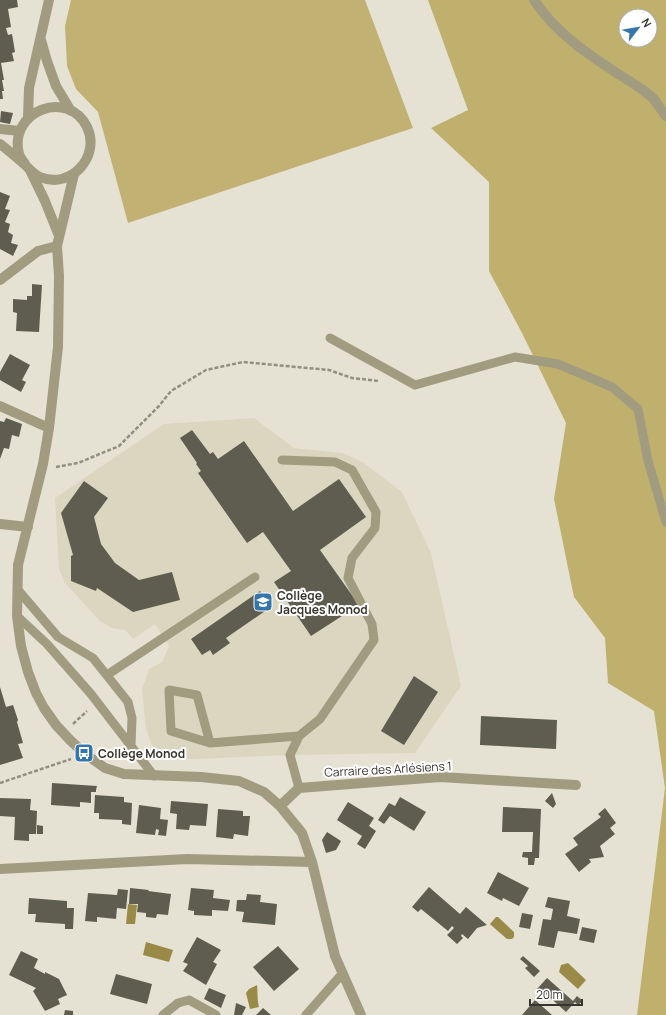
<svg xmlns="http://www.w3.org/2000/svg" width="666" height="1015" font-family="Manrope,sans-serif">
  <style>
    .built { fill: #dbd6c0 }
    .green { fill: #c1b274 }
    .forest { fill: #bfb06d; fill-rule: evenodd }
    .water { fill: #998a48 }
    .building { fill: #5f5d4f }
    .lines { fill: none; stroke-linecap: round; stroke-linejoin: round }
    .path { stroke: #918e84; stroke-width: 2.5; stroke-dasharray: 4 2; stroke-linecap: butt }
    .service { stroke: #a19b7f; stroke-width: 9 }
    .minor { stroke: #a19b7f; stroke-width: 10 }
    .labels { text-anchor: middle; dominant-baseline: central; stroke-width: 4; stroke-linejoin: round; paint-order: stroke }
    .poi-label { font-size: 12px; font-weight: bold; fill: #36342e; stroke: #fff; text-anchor: start }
    .street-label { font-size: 12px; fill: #36342e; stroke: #fff }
  </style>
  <rect width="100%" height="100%" fill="#e6e2d3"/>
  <path class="built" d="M254,418L294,448L343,453L364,463L402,492L431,553L461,686L415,753L290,755L171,760L160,755L151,744L146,729L142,689L149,669L162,662L169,646L155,624L133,639L125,630L112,628L100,621L65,583L59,569L55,498L164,424Z"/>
  <path class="green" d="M71,0H365L413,128L128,223L98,112L76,89L67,66L65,26Z"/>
  <path class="forest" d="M428,0H666V1015H637L665,788L654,711L608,683L605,638L574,597L554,499L566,423L522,333L489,271V182L431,128L468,110ZM626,16H650V40H626Z"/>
  <path class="water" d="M128,904L137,905L135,924H126Z
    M496,917H498L514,932V937L512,939H507L491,925L490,924Z
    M146,942L173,950L169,962L143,955Z
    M568,963L586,980L578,989L559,972L561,965Z
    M257,985C258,993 257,999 259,1007L250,1009L246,993L249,989Z"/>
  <path class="building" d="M0,0H17L18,7L8,9L11,27L6,28L8,35L12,34L15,52L12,53L14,61L1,63L4,80H2L4,91H2L3,99H0Z
    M1,111L13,113L10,124L0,122Z
    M0,192L10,196L5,209L10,210L5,222L10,224L8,232L13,235L11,243L18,245L13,256L0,249Z
    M32,284L42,285L39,332L16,331L17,313L13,312V299L27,300V296H32Z
    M10,354L30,365L22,380L26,382L21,392L0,380V372Z
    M6,418L22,424L19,437L12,435L9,449L4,448L0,459V421L4,422Z
    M192,430L210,454L213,452L218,459L244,441L293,511L339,479L366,517L320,550L359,605L311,636L274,582L291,571L263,532L247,543L198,473L201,471L196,464L197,463L180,438Z
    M84,481L108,498L94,517L101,544L115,563L139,580L172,572L180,600L133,612L97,588L96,591L71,581V556L73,555L61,513Z
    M260,591L271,607L226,638L230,643L213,655L210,650L202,655L191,639Z
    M414,676L438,692L404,745L381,731Z
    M0,687L6,707L13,705L18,720L17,722L23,743L18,744L23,758L0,765Z
    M481,716L557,720L556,749L480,745Z
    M52,783L97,786L96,790V792H91V803L80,802V807L51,805Z
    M552,793L556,804L553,808L545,801Z
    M95,795L124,797V802L132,803L131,825L122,824V820L99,819V813H94Z
    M400,797L426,812L414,831L390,816L384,824L378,820L389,803L395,806Z
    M0,798L31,799L30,810L37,811L36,834H29V841L14,840L15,817L0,816Z
    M171,801L208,804L206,826L190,825L189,830L176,829L177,814L170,813Z
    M348,802L374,818L369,826L376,831L365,849L357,844L362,836L337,820Z
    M139,805L161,808L160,819L168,820L166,836L158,835L159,830L156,829L155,835L136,833Z
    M503,807L541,809L539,858H535L534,865H528V858L522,857L523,852H532L533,832H502Z
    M605,808L616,823L610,828L615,834L600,846L604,857L589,859L591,862L579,872L565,854L578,845L573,838L601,817L598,814Z
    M218,809L243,811V816H250L248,836L234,834L233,839L216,837Z
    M37,825L43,826V834H37Z
    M327,832L341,841L336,850L326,853L322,840Z
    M498,872L529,888L519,906L503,898L502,901L487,893Z
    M429,887L460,914L466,907L487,925L477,928L468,939L462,934L461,936L463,938L457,944L447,935L454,928L452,926L448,931L421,909L418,912L412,907Z
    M130,888L149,890L148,891L171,894L168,915L157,914L156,918L146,917V913L137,912L138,904H129Z
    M191,888L214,890L213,898L230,900L228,911L212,910V916L194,915V911L188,910Z
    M118,889L128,890L126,909L117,908L116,919L97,917V922L85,921L88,893L117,895Z
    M247,894L261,895L260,902L277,904L275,925L242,922L244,912L236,911L237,900H246Z
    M548,897L570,901L567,916L580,919L577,934L558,931L554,948L538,945L543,919L551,920L553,909L545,907Z
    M29,898L67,901V908H74L73,929H65V924L35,922L36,914H28Z
    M522,913L533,915L530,929L519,927Z
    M582,927L597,930L594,943L579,940Z
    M197,937L221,950L213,962L217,964L206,985L183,971L188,964L183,962Z
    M278,946L299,969L274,991L253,967Z
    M21,951L38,959L34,968L45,974V972L59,979L67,995L58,999L60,1004L45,1011L33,991L36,988L9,975Z
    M523,956L540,971L534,977L525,968L528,966L520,959Z
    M116,974L152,984L147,1004L110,994Z
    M547,978L573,1001L577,996L583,1001L578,1005L575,1002L566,1012L546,994L544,996L537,989Z
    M209,988L226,995L221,1008L204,999Z
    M535,1000L552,1015H522Z
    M236,1003L246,1007L242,1015H234Z
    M263,1008L271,1015H256Z
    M65,1010L73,1011V1015H64Z"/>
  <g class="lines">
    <path class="path" d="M56,467L78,463L119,446L159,406L171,391L206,370L243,362L329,370L352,378L379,381
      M73,724L87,711
      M0,783L71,759"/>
    <path class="service" d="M330,338L415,385L515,357L558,364L612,387L638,409L648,461L666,522
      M282,460L335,462L352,470L376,512L375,528L352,558L348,578L372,624L374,640L320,719L299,736L290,755L299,788
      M18,590L58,637L93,658L128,702L132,718L131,745
      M17,616L47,644L91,694L154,776
      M107,675L255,577
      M210,743L171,731L169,690L197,695L210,743L299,736
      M163,1015L178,1003L189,1000L216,1015
      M306,1015L342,974"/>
    <path class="minor" d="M534,0C560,40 604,64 643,90L653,98L666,116
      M41,40L47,61L56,86L71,111
      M28,118L29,88L49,0
      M0,129L20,131
      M0,144C8,150 16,157 23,163C29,168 33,174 40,177C71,190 101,156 87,127C68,88 8,111 19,154C20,157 23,161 25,164
      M30,170L45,201L59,236
      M74,174L57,246L59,276L58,347L49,428L43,464L18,565L17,616L21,646L28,672L36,693L44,708L56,725L70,740L84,753L105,768L124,774L201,777L239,781L264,792L280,806L302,833L312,862L335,956L361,1015
      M0,280L38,251L57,246
      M0,406L49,428
      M0,524L28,527
      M280,806L299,788L440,777L576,785
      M0,869L187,859L312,862"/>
  </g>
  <defs>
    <symbol id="school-square" viewBox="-11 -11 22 22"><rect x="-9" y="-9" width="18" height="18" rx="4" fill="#3475ab" stroke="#fff"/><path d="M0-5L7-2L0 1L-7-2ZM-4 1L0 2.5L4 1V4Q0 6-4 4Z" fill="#fff"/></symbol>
    <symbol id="bus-square" viewBox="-11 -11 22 22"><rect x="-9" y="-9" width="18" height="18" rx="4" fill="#3475ab" stroke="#fff"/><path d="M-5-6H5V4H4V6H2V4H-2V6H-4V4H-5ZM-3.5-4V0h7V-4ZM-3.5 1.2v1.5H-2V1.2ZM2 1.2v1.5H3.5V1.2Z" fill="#fff"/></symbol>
  </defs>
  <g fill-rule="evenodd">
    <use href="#school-square" x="252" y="591" width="22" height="22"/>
    <use href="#bus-square" x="73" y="742" width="22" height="22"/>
  </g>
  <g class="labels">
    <g class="poi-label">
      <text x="277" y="595">Collège<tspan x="277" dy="14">Jacques Monod</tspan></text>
      <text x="98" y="753">Collège Monod</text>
    </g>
    <g class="street-label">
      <text transform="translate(388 769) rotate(-3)">Carraire des Arlésiens 1</text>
    </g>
  </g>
  <g transform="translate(638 28) rotate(59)"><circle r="19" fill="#ffffff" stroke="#afaeab"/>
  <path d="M0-3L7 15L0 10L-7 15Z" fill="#3475ab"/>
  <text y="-6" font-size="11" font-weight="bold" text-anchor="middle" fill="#36342e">N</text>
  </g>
  <path d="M530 999v6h52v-6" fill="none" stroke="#36342e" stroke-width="2"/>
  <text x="536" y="999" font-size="12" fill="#36342e" stroke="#ffffff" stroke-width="3" paint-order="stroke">20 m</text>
</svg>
